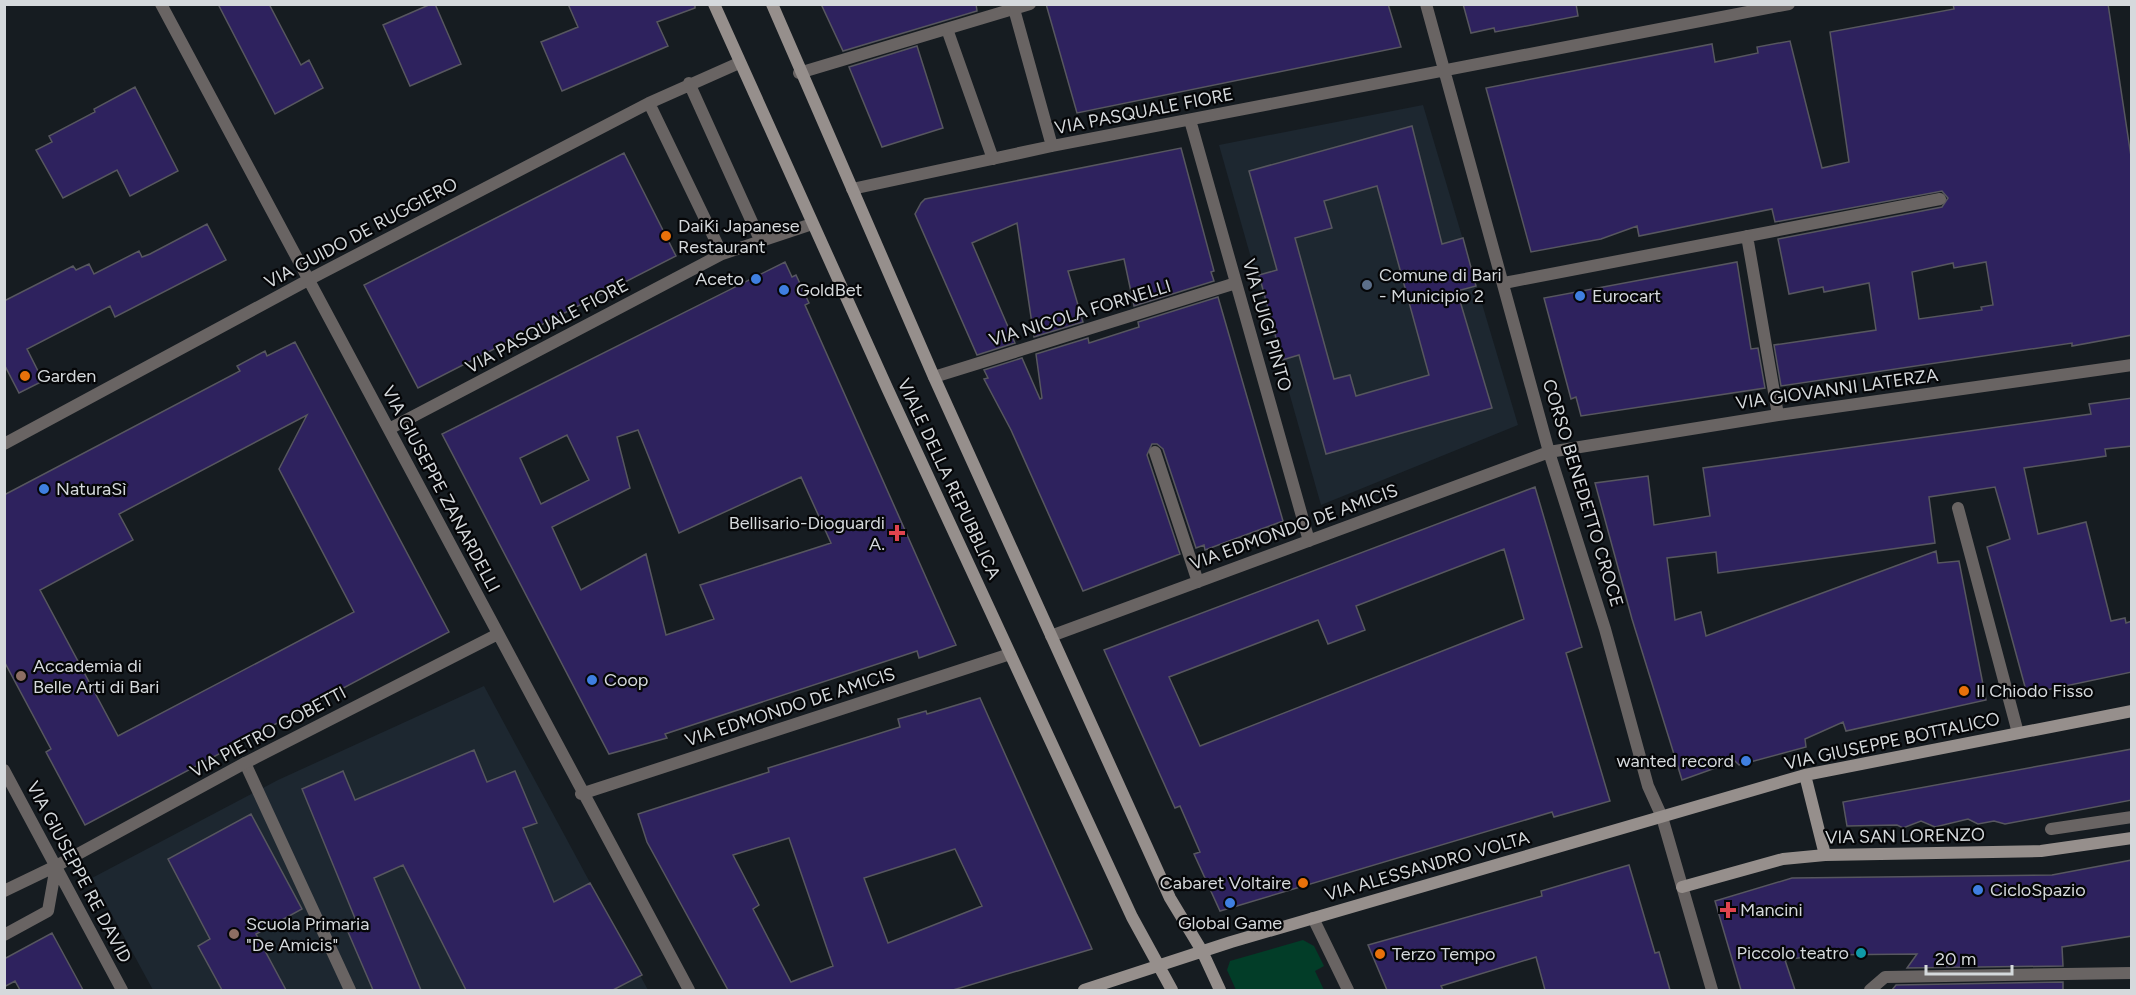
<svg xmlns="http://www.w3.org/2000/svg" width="2136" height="995" font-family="Figtree,sans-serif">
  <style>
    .built { fill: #1d2730 }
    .green { fill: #023d28 }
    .building { fill: #2e225e; stroke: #57575f; stroke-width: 1.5; fill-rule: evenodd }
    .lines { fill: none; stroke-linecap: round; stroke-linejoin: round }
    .lane { stroke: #696463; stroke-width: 12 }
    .street { stroke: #696463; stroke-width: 12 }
    .secondary { stroke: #968f8c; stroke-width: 12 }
    .food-dot { fill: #e8710a; stroke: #050608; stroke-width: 2 }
    .shop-dot { fill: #3f7fe0; stroke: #050608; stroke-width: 2 }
    .service-dot { fill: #5c6f8a; stroke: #050608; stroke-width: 2 }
    .health-dot { fill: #e0444e; stroke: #050608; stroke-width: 2 }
    .education-dot { fill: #8d6e63; stroke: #050608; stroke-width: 2 }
    .culture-dot { fill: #0f9aa8; stroke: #050608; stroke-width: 2 }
    .labels { text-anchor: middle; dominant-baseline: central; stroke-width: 4.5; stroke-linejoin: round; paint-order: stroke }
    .street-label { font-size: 18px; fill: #d5d9dc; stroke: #050608 }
    .poi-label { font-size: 18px; fill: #d5d9dc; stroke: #050608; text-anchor: start }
  </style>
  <rect width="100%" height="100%" fill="#161c21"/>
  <path class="built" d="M1423,105L1518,425L1321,505L1219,145Z
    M484,686L648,990H153L92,878L278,780Z"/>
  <path class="green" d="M1303,940L1314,946L1324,966L1315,971L1324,990H1236L1227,970L1230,961Z"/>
  <path class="building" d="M218,4H269L301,65L309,60L323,88L275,114Z
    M431,4H435L461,64L410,86L383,25Z
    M568,4H695V8L657,22L668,46L562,91L541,42L578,27Z
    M821,4H976L977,11L843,51Z
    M1046,4H1388L1401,47L1077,113Z
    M1463,4H1576L1578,16L1495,32L1494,28L1471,33Z
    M1953,4H2108L2132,163V335L2072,346V343L1781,386L1774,345L1876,330L1869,283L1824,292L1823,287L1789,294L1778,239L1942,207L1948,198L1942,191L1775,222L1772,209L1639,236L1637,226L1601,239L1531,252L1486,88L1712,44L1715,62L1758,53L1757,47L1790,41L1822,168L1849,162L1830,32L1954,9ZM1986,262L1993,305L1981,307L1982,310L1919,319L1912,272L1953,263L1954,268Z
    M917,46L943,128L882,147L849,67Z
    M135,87L178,171L130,196L117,170L63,198L36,150L52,142L49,136L95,112L94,109Z
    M1412,126L1442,244L1463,238L1476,286L1457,291L1492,408L1326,454L1299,355L1282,360L1259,275L1277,270L1249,171ZM1377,186L1429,375L1356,396L1350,375L1334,379L1295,238L1332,228L1324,201Z
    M1181,148L1214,271L1211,272L1214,281L1134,306L1124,259L1068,271L1083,322L1034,337L1017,223L972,243L1015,343L977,355L915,214L921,203L925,199Z
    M624,153L676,256L418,388L364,285Z
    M207,224L226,260L115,317L110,306L27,349L43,381L19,393L4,364V301L73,266L76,270L89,264L94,274L139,251L142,257L150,254Z
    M785,262L792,277L796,275L809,303L805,305L956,645L919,658L917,651L665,734L667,738L609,754L442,434ZM638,430L679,533L801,477L831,543L700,585L714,619L666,635L646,554L581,590L552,527L630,488L617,437ZM567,435L589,480L541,504L520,458Z
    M1737,262L1751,349L1758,348L1765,388L1581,416L1576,397L1571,399L1544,298Z
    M1218,297L1283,521L1205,550L1204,545L1196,548L1163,449L1157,444H1152L1147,455L1180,554L1083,591L1011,430L984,379L988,378L984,370L1022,358L1040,399L1042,398L1036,354L1088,338L1089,343L1139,327L1138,322Z
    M295,342L449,632L85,825L46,752L51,749L4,661V495L240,371L237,366L265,351L267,356ZM307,415L279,469L354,612L118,736L40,590L133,540L119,514Z
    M2132,398V446L2105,449L2106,456L2024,468L2038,534L2086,522L2111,621L2125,618L2126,623L2132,621V672L2027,694L1987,547L2010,539L1995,487L1929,497L1935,543L1718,573L1716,552L1667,558L1675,620L1701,612L1706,636L1936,551L1938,563L1959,561L1986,700L1846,731L1843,722L1805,739L1806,747L1739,765L1735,761L1682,780L1632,619L1595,483L1648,476L1654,525L1710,516L1703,468L2091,414L2089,404Z
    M1535,487L1582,647L1566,653L1610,801L1554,817L1552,812L1220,911L1194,854L1200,852L1180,806L1175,808L1104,650ZM1504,549L1524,619L1200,746L1169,677L1318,620L1328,644L1365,630L1356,606Z
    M980,698L1092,949L953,990H728L647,842L638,814L769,772L768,768L900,727L898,719L926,711L927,714ZM789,838L833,966L791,982L753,909L759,905L733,855ZM955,849L982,906L888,943L864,878Z
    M2132,749V800L2005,824L1994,821L1978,824L1968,819L1935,827L1921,821L1903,828L1897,825L1847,826L1843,802Z
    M474,750L487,782L515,771L537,823L523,828L554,902L590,883L642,975L613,990H466L403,865L374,878L421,990H373L348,932L359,928L302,789L343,771L355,800Z
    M251,814L302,909L256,934L286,990H222L198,946L210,939L168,859Z
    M2132,860V936L2062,947L2063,966L1907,968L1917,954L1818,955L1785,960L1795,990H1741L1715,901L1792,878L2052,875Z
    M1629,865L1655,953L1659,952L1670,990H1545L1536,957L1441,986L1443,990H1387L1368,945L1542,896L1541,891Z
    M52,933L83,990H20L15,981L4,987V959Z
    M2063,982V990H1892L1896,985Z"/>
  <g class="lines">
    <path class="lane" d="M245,763L350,990
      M2051,829L2132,817
      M1870,990L1885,977L2132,973"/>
    <path class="street" d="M161,4C339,332 511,663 689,990
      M1426,4L1549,452L1605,629L1648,786L1662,817L1712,990
      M1014,9L1052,146
      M947,29L993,159
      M799,73L1030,4
      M689,83L761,242
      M649,103L722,254
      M1190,120L1309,541
      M852,189L1052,146L1789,4
      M1747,236L1778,415
      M1504,283L1940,199
      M934,377L1236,283
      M389,429L722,254L812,224
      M4,444L310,279L649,103L739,63
      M1155,452L1198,582
      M1958,508L2018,733
      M1051,636L1549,452L1778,415L2132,365
      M4,770L122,990
      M581,794L1010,654
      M4,891L56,866L245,763L498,634
      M1313,918L1348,990
      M4,935L48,911L56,866"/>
    <path class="secondary" d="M714,4L888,390L1132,917L1172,990
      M772,4L934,377L1170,898L1202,951L1220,990
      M1805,775L1825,855
      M1682,887L1783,859L1825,855L2041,851L2132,838
      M1084,990L1231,942L1805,775L2132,711"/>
  </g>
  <g class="food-dot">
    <circle cx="666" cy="236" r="6"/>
    <circle cx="25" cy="376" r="6"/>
    <circle cx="1964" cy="691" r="6"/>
    <circle cx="1303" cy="883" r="6"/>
    <circle cx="1380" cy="954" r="6"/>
  </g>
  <g class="shop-dot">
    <circle cx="756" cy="279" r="6"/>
    <circle cx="784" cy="290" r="6"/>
    <circle cx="1580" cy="296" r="6"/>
    <circle cx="44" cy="489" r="6"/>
    <circle cx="592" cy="680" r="6"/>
    <circle cx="1746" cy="761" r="6"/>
    <circle cx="1978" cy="890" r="6"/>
    <circle cx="1230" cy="903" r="6"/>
  </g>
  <circle class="service-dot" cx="1367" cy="285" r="6"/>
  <g class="health-dot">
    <path d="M894 524h6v6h6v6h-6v6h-6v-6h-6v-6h6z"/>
    <path d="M1725 901h6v6h6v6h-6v6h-6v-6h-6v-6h6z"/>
  </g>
  <g class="education-dot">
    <circle cx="21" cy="676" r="6"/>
    <circle cx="234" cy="934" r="6"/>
  </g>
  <circle class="culture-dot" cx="1861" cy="953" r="6"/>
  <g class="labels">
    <g class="street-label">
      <text transform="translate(1144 111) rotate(-11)">VIA PASQUALE FIORE</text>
      <text transform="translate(361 233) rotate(-28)">VIA GUIDO DE RUGGIERO</text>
      <text transform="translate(1080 313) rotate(-17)">VIA NICOLA FORNELLI</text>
      <text transform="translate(1267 325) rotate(74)">VIA LUIGI PINTO</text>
      <text transform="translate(547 326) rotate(-28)">VIA PASQUALE FIORE</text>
      <text transform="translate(1837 389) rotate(-8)">VIA GIOVANNI LATERZA</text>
      <text transform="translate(949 479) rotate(65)">VIALE DELLA REPUBBLICA</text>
      <text transform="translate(441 489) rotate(62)">VIA GIUSEPPE ZANARDELLI</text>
      <text transform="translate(1583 493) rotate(73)">CORSO BENEDETTO CROCE</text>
      <text transform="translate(1294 527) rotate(-20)">VIA EDMONDO DE AMICIS</text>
      <text transform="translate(790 707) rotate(-18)">VIA EDMONDO DE AMICIS</text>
      <text transform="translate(268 732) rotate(-28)">VIA PIETRO GOBETTI</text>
      <text transform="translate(1892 741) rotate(-12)">VIA GIUSEPPE BOTTALICO</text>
      <text transform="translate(1905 836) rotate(-1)">VIA SAN LORENZO</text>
      <text transform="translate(1427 866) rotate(-16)">VIA ALESSANDRO VOLTA</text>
      <text transform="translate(79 872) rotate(62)">VIA GIUSEPPE RE DAVID</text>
    </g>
    <g class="poi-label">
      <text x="678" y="226">DaiKi Japanese<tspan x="678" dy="21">Restaurant</tspan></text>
      <text x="1379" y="275">Comune di Bari<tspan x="1379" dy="21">- Municipio 2</tspan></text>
      <text x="744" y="279" text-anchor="end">Aceto</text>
      <text x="796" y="290">GoldBet</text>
      <text x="1592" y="296">Eurocart</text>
      <text x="37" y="376">Garden</text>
      <text x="56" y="489">NaturaSì</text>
      <text x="885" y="523" text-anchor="end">Bellisario-Dioguardi<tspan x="885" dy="21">A.</tspan></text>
      <text x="33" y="666">Accademia di<tspan x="33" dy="21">Belle Arti di Bari</tspan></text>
      <text x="604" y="680">Coop</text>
      <text x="1976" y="691">Il Chiodo Fisso</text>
      <text x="1734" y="761" text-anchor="end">wanted record</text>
      <text x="1291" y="883" text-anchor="end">Cabaret Voltaire</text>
      <text x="1990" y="890">CicloSpazio</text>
      <text x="1740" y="910">Mancini</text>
      <text x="1230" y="923" text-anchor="middle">Global Game</text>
      <text x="246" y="924">Scuola Primaria<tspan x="246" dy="21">"De Amicis"</tspan></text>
      <text x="1849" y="953" text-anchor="end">Piccolo teatro</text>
      <text x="1392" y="954">Terzo Tempo</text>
    </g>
  </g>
  <rect width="2136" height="995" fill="none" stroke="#d5d9dc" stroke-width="12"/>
  <path d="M1926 965v9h86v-9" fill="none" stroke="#d5d9dc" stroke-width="3"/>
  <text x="1935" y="965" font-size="18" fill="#d5d9dc" stroke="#050608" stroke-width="4.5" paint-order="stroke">20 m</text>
</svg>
